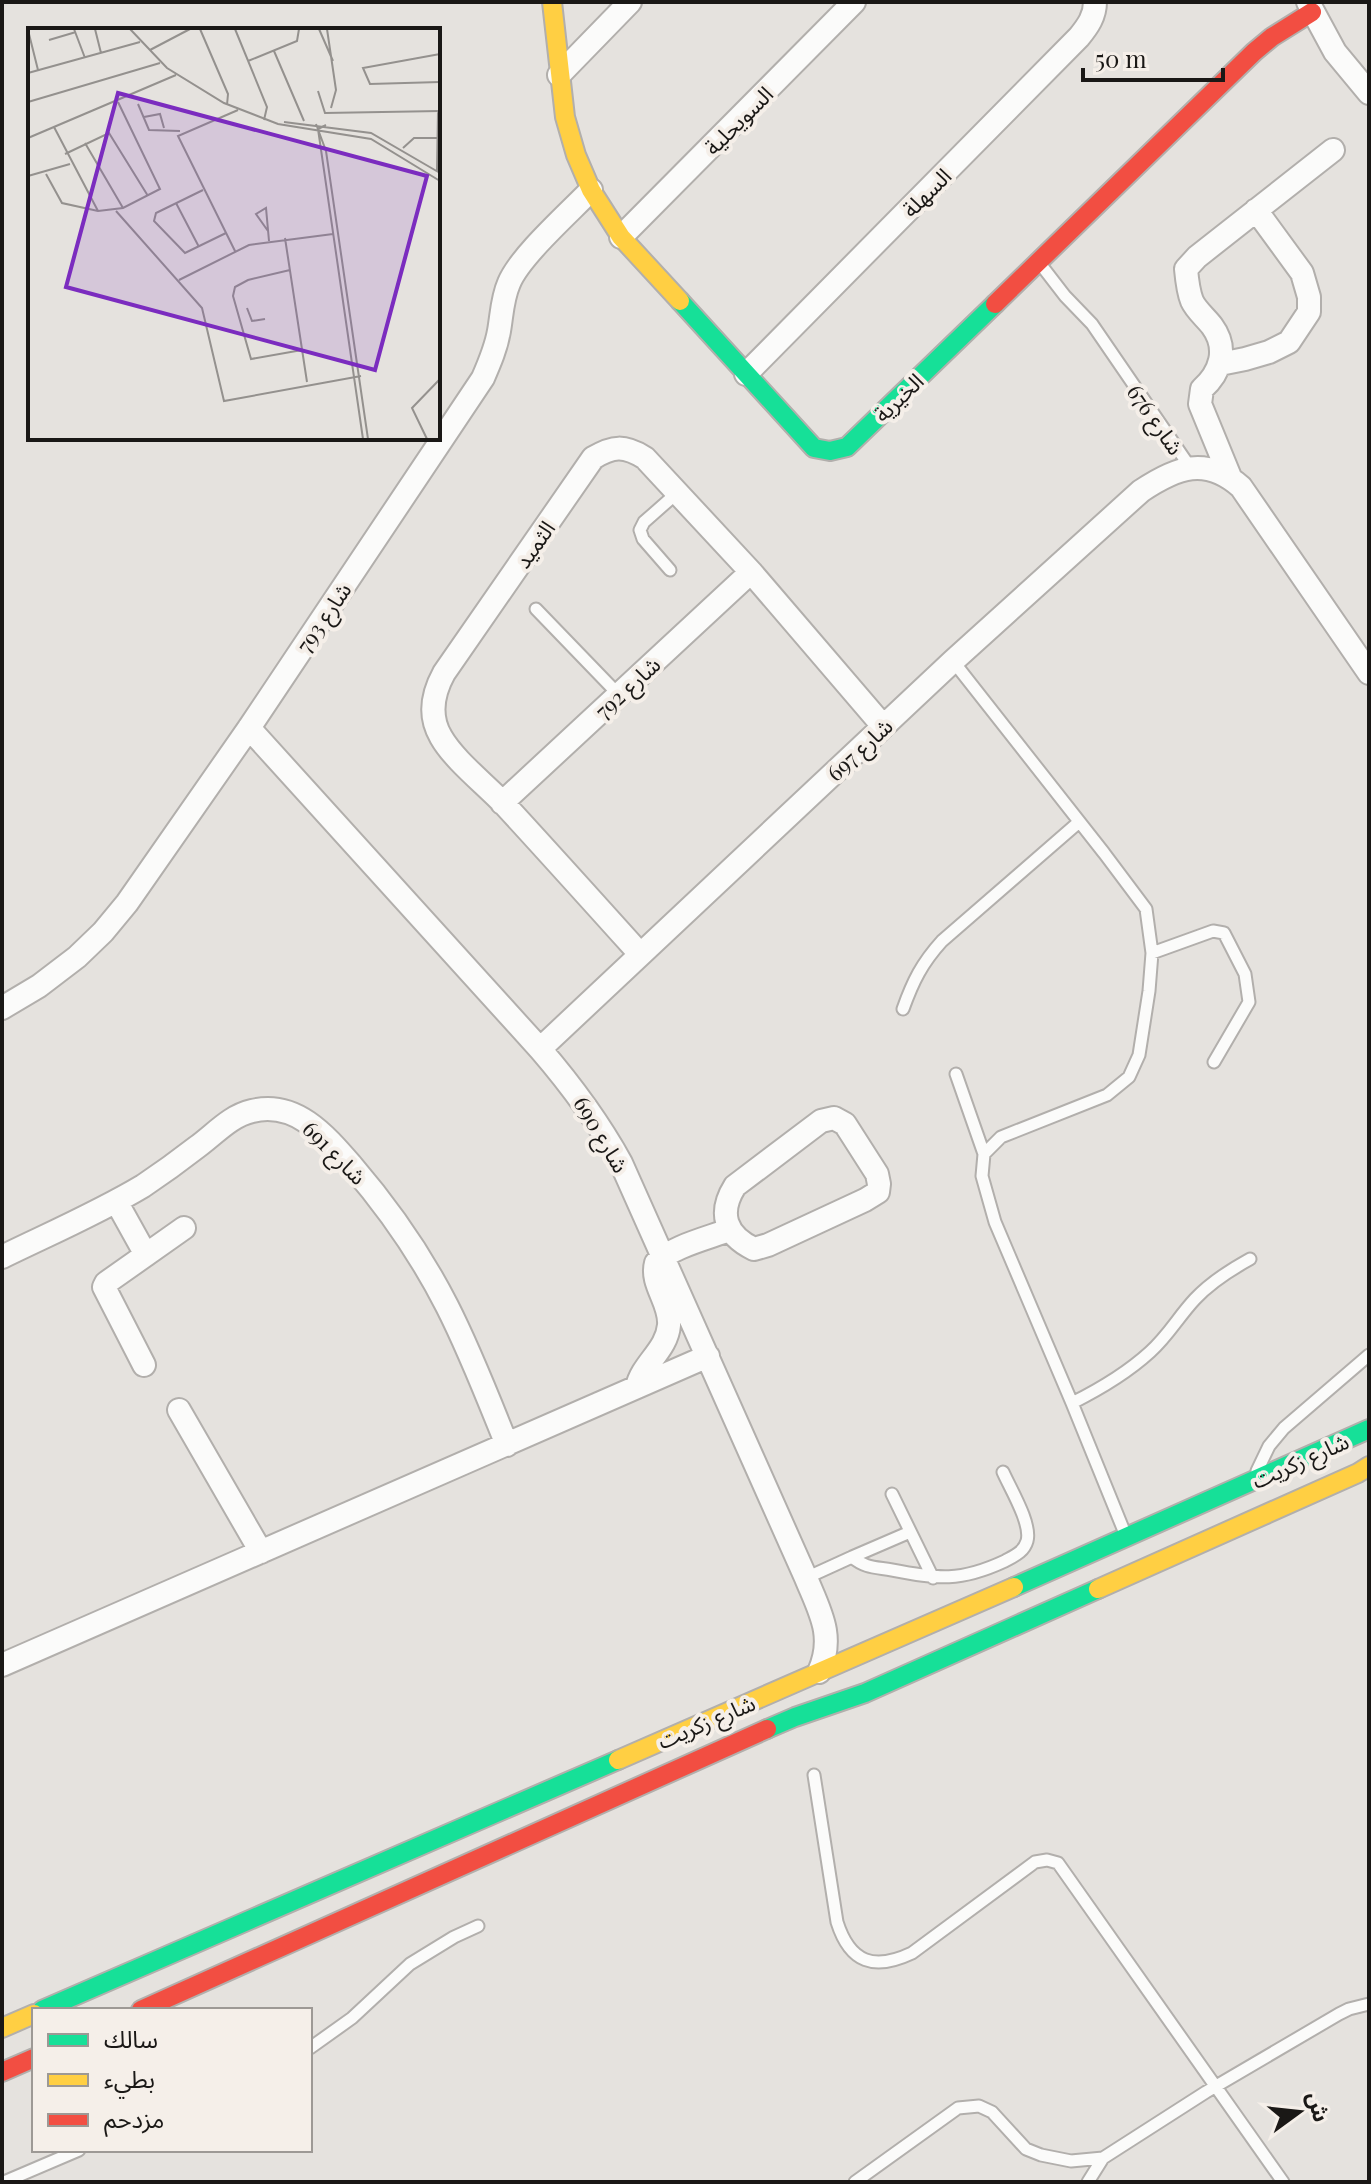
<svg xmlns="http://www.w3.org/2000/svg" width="1371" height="2184" font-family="'Playfair Display','Noto Sans Arabic',serif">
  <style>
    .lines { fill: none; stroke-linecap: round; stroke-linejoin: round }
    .lane-casing { stroke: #b2afac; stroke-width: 15 }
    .street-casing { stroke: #b2afac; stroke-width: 26 }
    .fast-casing { stroke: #b2afac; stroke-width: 22 }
    .slow-casing { stroke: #b2afac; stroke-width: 22 }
    .jam-casing { stroke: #b2afac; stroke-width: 22 }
    .lane { stroke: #fbfbfa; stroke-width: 11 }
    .street { stroke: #fbfbfa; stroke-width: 22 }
    .fast { stroke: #16e098; stroke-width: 18 }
    .slow { stroke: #ffcf43; stroke-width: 18 }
    .jam { stroke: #f24e42; stroke-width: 18 }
    .labels { text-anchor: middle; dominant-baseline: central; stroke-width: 8; stroke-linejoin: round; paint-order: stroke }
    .street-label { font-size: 22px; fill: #1a1816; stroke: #f5efe9 }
    .inset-road { fill: none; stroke: #94918e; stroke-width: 2 }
    .view { fill: #7b2cbf; fill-opacity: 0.15; stroke: #7b2cbf; stroke-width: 4 }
    .inset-edge { fill: none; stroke: #1a1816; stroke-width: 4 }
  </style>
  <rect width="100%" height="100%" fill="#e5e2de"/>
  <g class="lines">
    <defs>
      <path id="lane" d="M1038,261L1065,296L1092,324L1190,467
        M670,570L643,539L640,530L644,522L677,493
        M536,609L619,695
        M953,661L1104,853L1146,909L1152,953L1149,991L1139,1055L1129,1077L1107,1095L1001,1137L984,1154
        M1152,953L1213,931L1224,933L1245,974L1249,1002L1214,1062
        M903,1009C913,981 922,963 942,941L1079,822
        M956,1074L984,1154L982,1176L995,1222L1072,1403L1126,1536
        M1072,1403C1100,1389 1127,1373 1150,1352C1168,1336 1179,1316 1195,1299C1211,1282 1230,1270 1250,1259
        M1257,1471L1269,1446L1284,1428L1369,1355
        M892,1494L933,1578
        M852,1557L910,1532
        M806,1578L852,1557C865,1568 875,1567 892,1570C938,1579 960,1582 1005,1561C1014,1556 1024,1552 1027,1541C1032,1524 1010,1488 1003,1472
        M814,1775L837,1922C850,1963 874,1971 912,1953L1035,1862L1047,1860L1058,1863L1283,2182
        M310,2048L352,2018L410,1964L454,1937L478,1926
        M4,2182L79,2150
        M855,2182L958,2108L979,2106L992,2112L1026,2149L1041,2155L1071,2161L1103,2158L1206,2092L1339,2014L1349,2009L1369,2004
        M1088,2182L1103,2158"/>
      <path id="street" d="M1308,2L1335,52L1369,93
        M559,75L630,2
        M621,237L854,2
        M1220,364L1245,359L1269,352L1289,342L1309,312V297L1302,273L1256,210
        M746,374L1079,37C1088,26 1095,16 1095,2
        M1230,477L1200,404L1202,389C1220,373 1229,349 1212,326C1206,318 1196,310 1192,301C1188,291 1187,280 1186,269L1197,257L1333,150
        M249,728L540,1049C571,1085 598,1121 621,1163L806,1578C820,1612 835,1636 819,1672
        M502,803L751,572
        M640,954C595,904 550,854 504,804C485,784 454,760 441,737C428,715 433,693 444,673L593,458C613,446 624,445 645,458L751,572L883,726
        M2,1008L39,986L77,957L103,932L127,903L249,728L483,378C490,362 496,348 499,331C502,314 502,299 509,283C520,256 570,212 591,190
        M540,1049L953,661L1141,491C1177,467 1206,456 1241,487L1369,673
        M834,1118L845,1124L877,1174L879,1184L878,1192L865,1200L768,1245L754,1249C725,1235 718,1213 735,1186L821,1121Z
        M116,1201L146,1255
        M2,1257C49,1234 98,1213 143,1186C161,1174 179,1161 197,1147C215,1134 230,1116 252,1111C296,1100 326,1136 352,1166C389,1209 421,1255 447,1306C470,1351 488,1398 507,1445
        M144,1365L104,1287L106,1283L184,1228
        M637,1387C642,1364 667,1350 669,1325C671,1303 650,1284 656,1263C671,1247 708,1238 729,1230
        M179,1410L261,1552
        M2,1665L708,1356"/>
      <path id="fast" d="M680,301L814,448L830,451L847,447L995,304
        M1014,1587L1369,1429
        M767,1729L795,1717L865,1693L1098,1589
        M42,2010L618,1760"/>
      <path id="slow" d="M552,2L565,117L576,155L591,190L621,237L680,301
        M1098,1589L1358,1473L1369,1466
        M618,1760L1014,1587
        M2,2028L34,2014"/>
      <path id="jam" d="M995,304L1254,52L1272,37L1312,12
        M141,2010L767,1729
        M2,2072L34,2058"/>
    </defs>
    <use href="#lane" class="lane-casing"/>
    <use href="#street" class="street-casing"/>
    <use href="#fast" class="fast-casing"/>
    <use href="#slow" class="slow-casing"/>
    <use href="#jam" class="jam-casing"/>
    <use href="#lane" class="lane"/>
    <use href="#street" class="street"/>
    <use href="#fast" class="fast"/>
    <use href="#slow" class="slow"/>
    <use href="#jam" class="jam"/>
  </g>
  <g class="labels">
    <g class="street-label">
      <text transform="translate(738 120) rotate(-45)">السويحلية</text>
      <text transform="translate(926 192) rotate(-45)">السهلة</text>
      <text transform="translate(898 397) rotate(-44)">الخيرية</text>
      <text transform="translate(1156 419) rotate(55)">شارع 676</text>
      <text transform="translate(534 544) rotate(-55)">الثميد</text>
      <text transform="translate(323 617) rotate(-56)">شارع 793</text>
      <text transform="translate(627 687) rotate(-43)">شارع 792</text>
      <text transform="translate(859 749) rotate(-43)">شارع 697</text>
      <text transform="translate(602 1134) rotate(59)">شارع 690</text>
      <text transform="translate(335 1152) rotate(45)">شارع 691</text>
      <text transform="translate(1300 1460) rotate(-24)">شارع زكريت</text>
      <text transform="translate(706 1721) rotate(-23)">شارع زكريت</text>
    </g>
  </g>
  <g transform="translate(28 28)">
    <rect width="412" height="412" fill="#e5e2de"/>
    <path class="inset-road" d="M46,1L57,30M67,1L73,25M102,1L139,40L196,75L250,96L343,111L412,153M172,1L200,66L199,77M207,1L239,79L236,92M291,1L305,33M299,1L308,62L303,80M0,2L10,42M21,12L48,4M122,22L162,1M246,23L276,93M412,26L335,40L342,56L412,54M220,33L269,13L271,1M0,45L112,14M290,63L297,85L412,83M0,74L132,35M110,76L121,102L152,103M116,89L132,86L136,100M256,94L343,105L412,145M288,96L298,123L340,411M298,97L290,101L335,411M26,99L70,183M0,110L148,47M57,115L95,180M375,120L386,110H411M37,126L81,105L120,168M409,143L410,83M18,146L34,175L70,183L95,180L132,161L90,74M0,148L42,136M175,162L128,185L126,193L157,225L198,205M148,175L171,219M88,183L174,280L196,373L333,348M240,203L228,186L238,180L241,213M257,210L279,354M207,223L150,108L210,82M262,242L220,252L207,259L205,268L223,331L274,322M151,252L221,217L305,206M219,280L224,293L237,291M399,411L384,380L412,351"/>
    <path class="view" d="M90,65L399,148L347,342L38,259Z"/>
    <rect width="412" height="412" class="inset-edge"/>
  </g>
  <rect width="1371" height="2184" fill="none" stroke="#1a1816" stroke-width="8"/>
  <rect x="32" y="2008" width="280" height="144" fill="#f5efe9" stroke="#9d9995" stroke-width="2"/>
  <rect x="48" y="2034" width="40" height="12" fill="#16e098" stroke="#9d9995" stroke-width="2"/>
  <text x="104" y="2048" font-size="24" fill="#1a1816">سالك</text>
  <rect x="48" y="2074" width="40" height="12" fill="#ffcf43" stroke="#9d9995" stroke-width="2"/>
  <text x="104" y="2088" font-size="24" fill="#1a1816">بطيء</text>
  <rect x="48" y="2114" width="40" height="12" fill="#f24e42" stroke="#9d9995" stroke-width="2"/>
  <text x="104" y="2128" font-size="24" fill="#1a1816">مزدحم</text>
  <g transform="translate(1299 2112) rotate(75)" stroke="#f5efe9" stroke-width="6" paint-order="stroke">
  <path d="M0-6L14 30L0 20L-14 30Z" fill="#1a1816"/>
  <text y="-12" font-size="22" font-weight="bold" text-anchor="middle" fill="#1a1816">ش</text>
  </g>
  <path d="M1083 68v12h140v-12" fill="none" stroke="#1a1816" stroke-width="4"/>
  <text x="1095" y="68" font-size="24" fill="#1a1816" stroke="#f5efe9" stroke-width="6" paint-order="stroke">50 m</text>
</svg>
